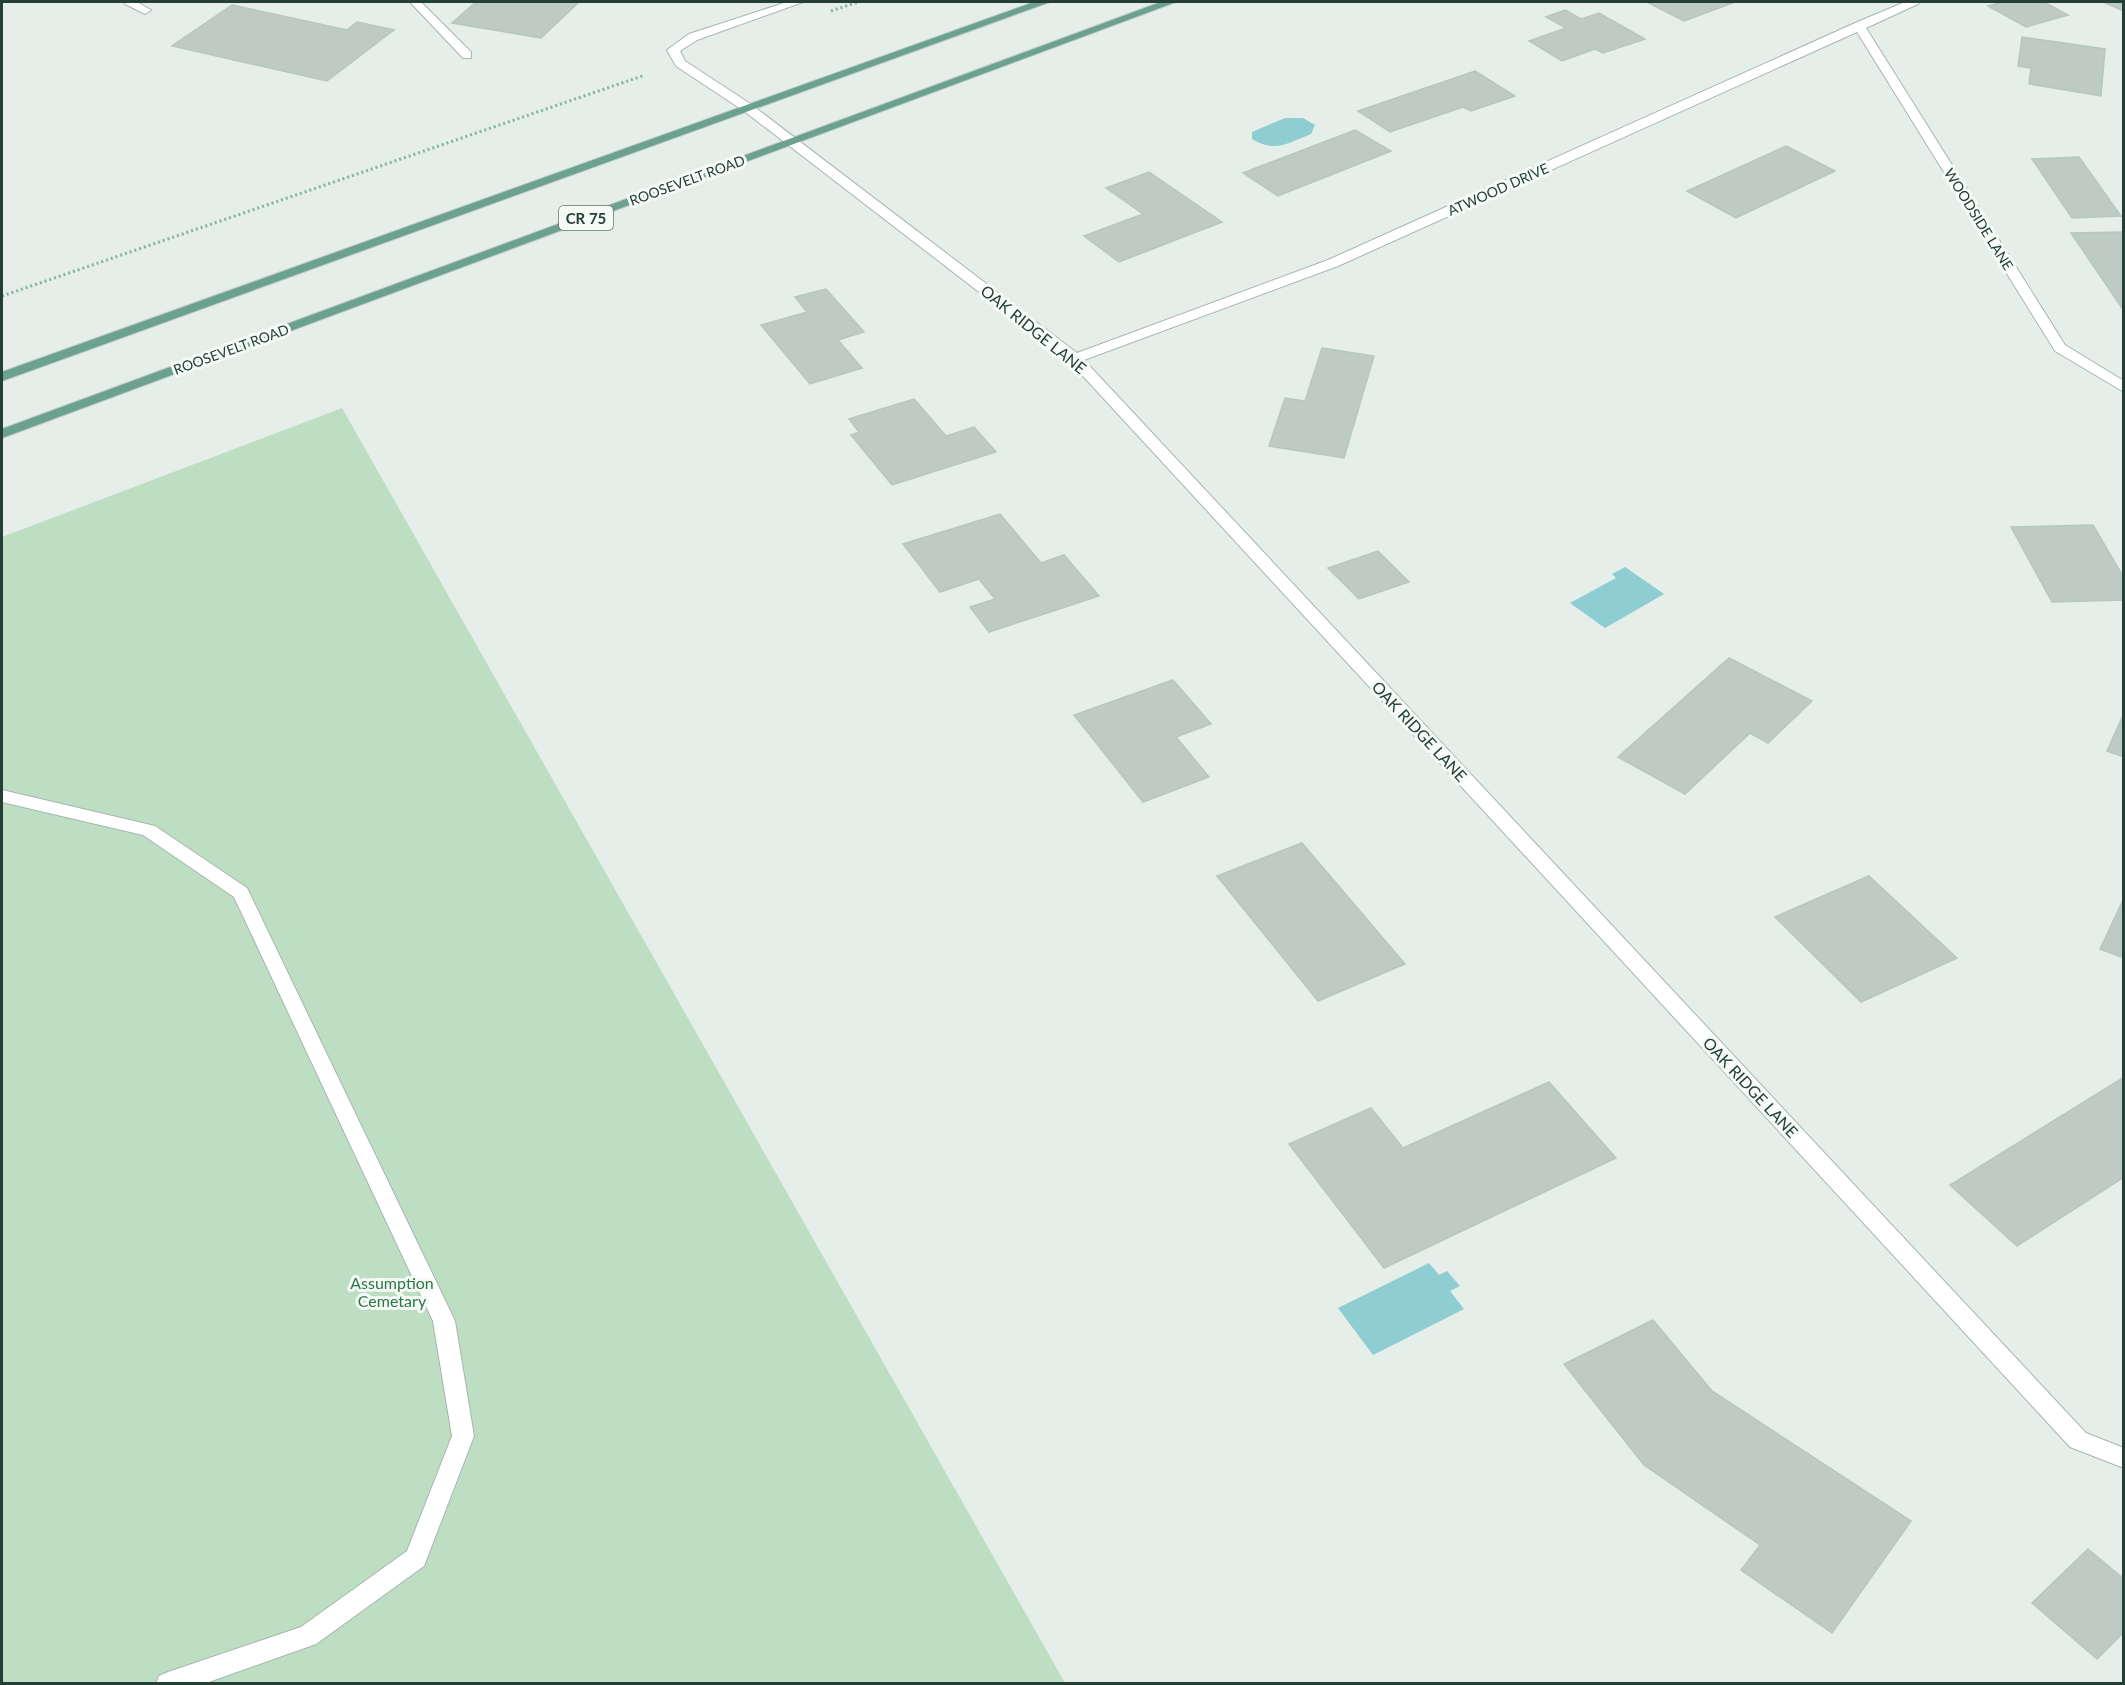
<svg xmlns="http://www.w3.org/2000/svg" width="2125" height="1685" font-family="Lato,sans-serif">
  <style>
    .green { fill: #bedec4 }
    .water { fill: #8ecdd1 }
    .building { fill: #bdcbc4; stroke: #b7c7bf; stroke-width: 1.5 }
    .lines { fill: none; stroke-linecap: round; stroke-linejoin: round }
    .minor-casing { stroke: #a7b6af; stroke-width: 2 }
    .major-casing { stroke: #c2c9c6; stroke-width: 2 }
    .path { stroke: #85b19f; stroke-width: 3; stroke-dasharray: 2 3; stroke-linecap: butt }
    .minor { fill: #fff; fill-rule: evenodd }
    .major { fill: #6aa28f; fill-rule: evenodd }
    .labels { text-anchor: middle; dominant-baseline: central; stroke-width: 6; stroke-linejoin: round; paint-order: stroke }
    .far-street-label { font-size: 14px; fill: #243f35; stroke: #f5faf7 }
    .shield { fill: #f5faf7; stroke: #63776f; stroke-width: 1.5 }
    .shield-label { font-size: 15px; font-weight: bold; fill: #243f35 }
    .street-label { font-size: 16px; fill: #243f35; stroke: #f5faf7 }
    .park-label { font-size: 16px; fill: #2e7643; stroke: #f5faf7 }
  </style>
  <rect width="100%" height="100%" fill="#e5eee9"/>
  <path class="green" d="M342,408L1065,1683L2,1684V537Z"/>
  <path class="water" d="M1285,118H1303L1315,125L1311,134C1288,143 1275,153 1252,139V132Z
    M1625,567L1664,594L1605,628L1570,603L1616,578L1612,574Z
    M1429,1263L1439,1275L1447,1271L1460,1286L1450,1291L1464,1309L1373,1355L1338,1308Z"/>
  <path class="building" d="M476,2H579L541,38L452,23Z
    M1647,2H1735L1684,21Z
    M2003,2H2044L2068,15L2026,27L1988,6Z
    M2103,2H2124V11Z
    M232,5L347,30L357,22L394,30L327,81L172,46Z
    M1565,10L1581,19L1599,13L1645,39L1603,53L1595,49L1562,61L1529,41L1566,28L1546,17Z
    M2022,37L2105,49L2101,96L2029,84L2031,68L2018,66Z
    M1475,71L1515,96L1471,111L1463,107L1390,132L1358,111Z
    M1355,130L1391,151L1278,196L1243,173Z
    M1786,146L1835,171L1736,218L1687,191Z
    M2079,157L2121,216L2072,218L2032,159Z
    M1149,172L1222,222L1119,262L1084,236L1143,214L1106,188Z
    M2124,232V311L2071,233Z
    M826,289L864,332L838,340L862,368L810,384L761,325L807,312L795,297Z
    M1322,348L1374,356L1344,458L1269,446L1285,398L1305,401Z
    M914,399L946,436L974,427L996,452L892,485L851,435L859,432L849,419Z
    M1000,514L1041,563L1064,555L1099,596L989,632L970,607L995,599L979,579L940,592L903,544Z
    M2093,525L2124,578V600L2052,602L2011,527Z
    M1378,551L1409,582L1359,599L1328,568Z
    M1729,658L1812,701L1768,743L1750,733L1685,794L1618,757Z
    M1173,680L1211,724L1176,737L1209,777L1143,802L1074,715Z
    M2124,713V757L2107,751Z
    M1302,843L1405,964L1318,1001L1217,876Z
    M1869,876L1957,958L1861,1002L1775,917Z
    M2124,898V958L2100,949Z
    M2124,1077V1177L2017,1246L1950,1185Z
    M1549,1082L1616,1158L1384,1268L1289,1144L1371,1108L1403,1148Z
    M1653,1320L1712,1391L1911,1521L1832,1633L1741,1570L1760,1545L1644,1465L1564,1364Z
    M2088,1549L2124,1579V1632L2097,1659L2032,1603Z"/>
  <g class="lines">
    <defs>
      <path id="minor" d="M124,2H137L151,10L145,14L125,4Z
        M410,2H421L471,52V58H463Z
        M787,2H803L697,40L680,51L685,61L752,105L1077,353L1328,260L1855,23L1905,2H1919L1918,4L1866,28L2065,345L2124,381V392L2055,351L1857,32L1338,266L1084,360L2086,1433L2124,1448V1468L2070,1447L1070,362L744,111L676,66L667,50L689,34Z
        M2,790L155,826L247,888L455,1321L474,1436L424,1566L316,1644L203,1684H156L159,1676L168,1672L301,1627L407,1551L452,1436L433,1321L234,897L143,835L2,802Z"/>
      <path id="major" d="M1034,2H1050L2,381V372Z
        M1161,2H1176L2,438V429Z"/>
    </defs>
    <use href="#minor" class="minor-casing"/>
    <use href="#major" class="major-casing"/>
    <path class="path" d="M831,11L858,2
      M2,296L645,75"/>
    <use href="#minor" class="minor"/>
    <use href="#major" class="major"/>
  </g>
  <g class="labels">
    <g class="far-street-label">
      <text transform="translate(687 180) rotate(-20)">ROOSEVELT ROAD</text>
      <text transform="translate(1498 189) rotate(-24)">ATWOOD DRIVE</text>
      <text transform="translate(1979 219) rotate(58)">WOODSIDE LANE</text>
      <text transform="translate(231 349) rotate(-20)">ROOSEVELT ROAD</text>
    </g>
    <rect class="shield" x="559" y="206" width="54" height="24" rx="4.5"/>
    <g class="shield-label">
      <text x="586" y="218">CR 75</text>
    </g>
    <g class="street-label">
      <text transform="translate(1034 329) rotate(39)">OAK RIDGE LANE</text>
      <text transform="translate(1420 731) rotate(47)">OAK RIDGE LANE</text>
      <text transform="translate(1751 1087) rotate(47)">OAK RIDGE LANE</text>
    </g>
    <g class="park-label">
      <text x="392" y="1282">Assumption<tspan x="392" dy="18">Cemetary</tspan></text>
    </g>
  </g>
  <rect width="2125" height="1685" fill="none" stroke="#243f35" stroke-width="6"/>
</svg>
